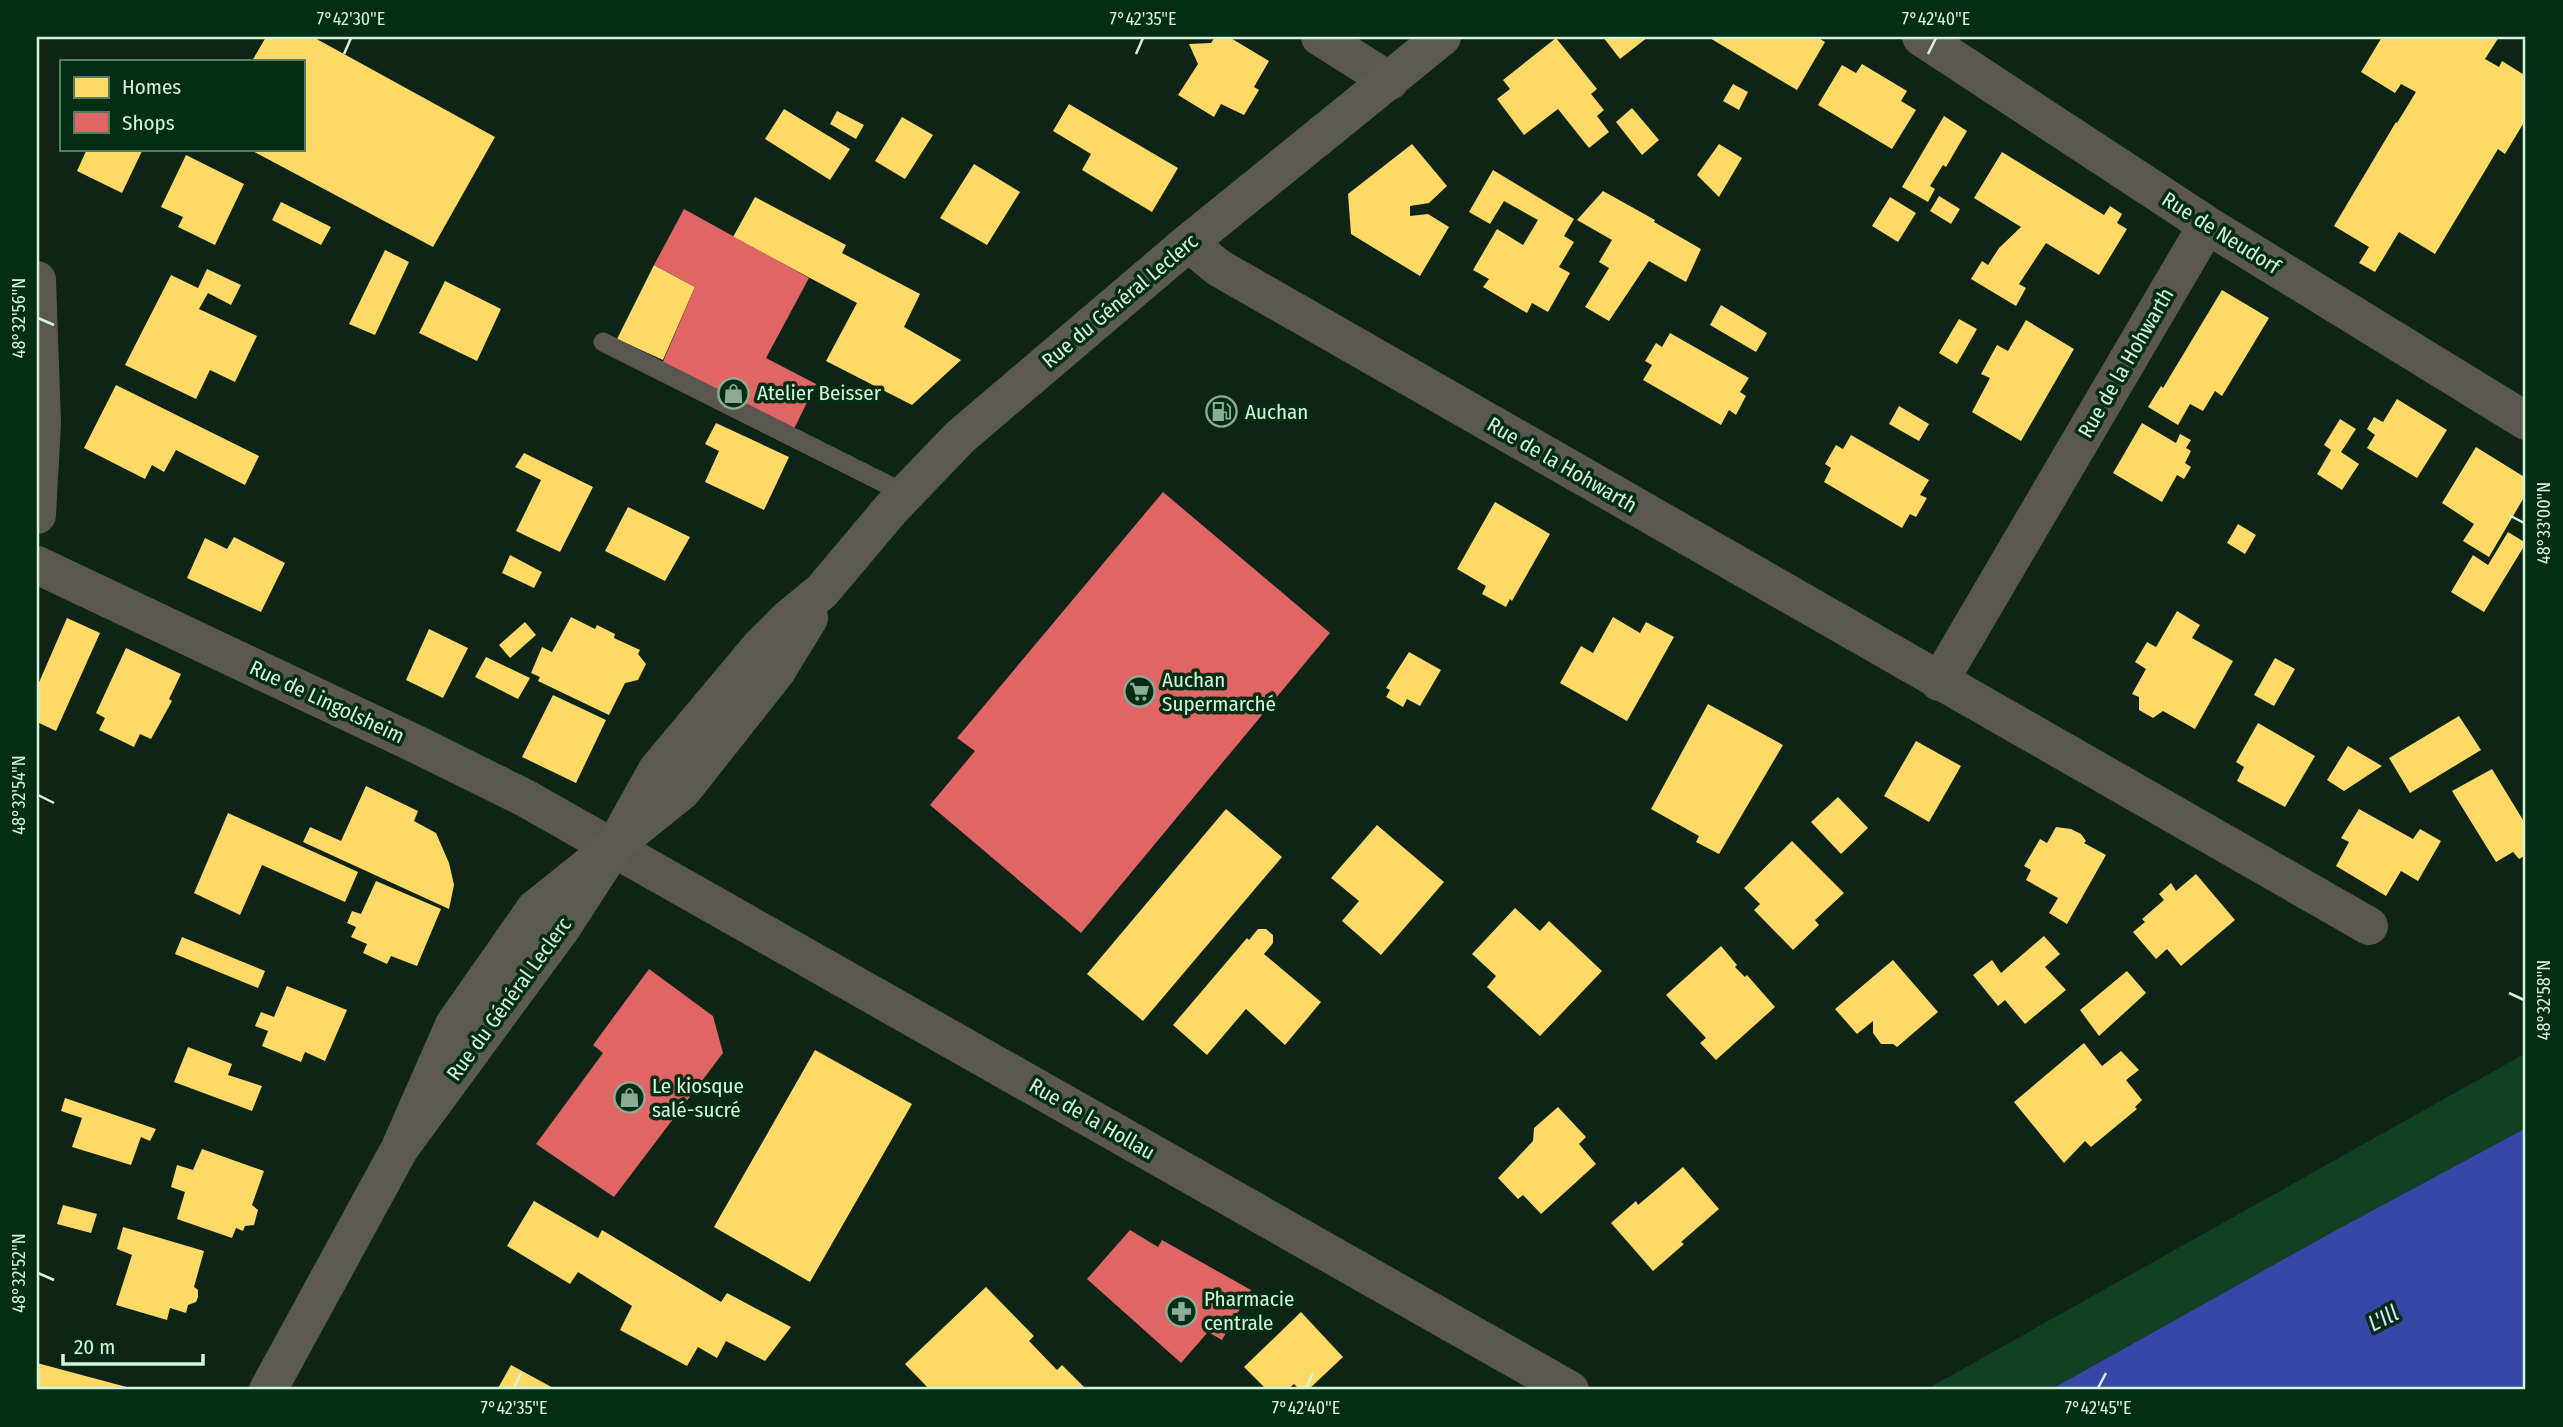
<svg xmlns="http://www.w3.org/2000/svg" width="2563" height="1427" font-family="'Fira Sans Condensed',sans-serif">
  <style>
    .green { fill: #114023 }
    .water { fill: #3847a6 }
    .homes { fill: #ffd966 }
    .shops { fill: #e06666 }
    .lines { fill: none; stroke-linecap: round; stroke-linejoin: round }
    .lane { stroke: #5a5752; stroke-width: 19 }
    .street { stroke: #5a5752; stroke-width: 38 }
    .secondary { stroke: #5a5952; stroke-width: 38 }
    .ticks { fill: none; stroke: #d1f6da; stroke-width: 2.5 }
    .labels { text-anchor: middle; dominant-baseline: central; stroke-width: 7; stroke-linejoin: round; paint-order: stroke }
    .street-label { font-size: 21px; fill: #d1f6da; stroke: #042d14 }
    .poi-label { font-size: 21px; fill: #d1f6da; stroke: #042d14; text-anchor: start }
    .water-label { font-size: 23px; font-style: italic; fill: #d8e0fc; stroke: #042d14 }
    .neatline { fill: none; stroke: #d1f6da; stroke-width: 2.5 }
    .ticks-label { font-size: 18px; text-anchor: middle; fill: #d1f6da }
  </style>
  <rect width="100%" height="100%" fill="#0d2416"/>
  <path class="green" d="M2526,1053V1128L2327,1235L2050,1390H1925Z"/>
  <path class="water" d="M2526,1128V1390H2050L2327,1235Z"/>
  <path class="homes" d="M266,37H313L495,137L433,247L249,149H303V61H252Z
    M1215,37H1229L1269,61L1254,87L1259,90L1244,115L1221,104L1214,117L1178,95L1198,64L1189,44L1211,43Z
    M1603,37H1648L1620,59Z
    M1708,37H1817L1825,42L1797,90Z
    M2382,37H2499L2485,59L2499,67L2502,61L2526,76V119L2505,154L2498,149L2435,254L2399,232L2375,272L2359,263L2369,247L2334,226L2396,122L2397,123L2416,92L2401,84L2395,93L2361,72Z
    M1556,38L1597,89L1591,94L1604,110L1597,116L1609,132L1589,148L1558,109L1524,135L1497,99L1510,89L1503,80Z
    M1862,64L1907,91L1901,101L1916,110L1892,149L1818,105L1842,65L1856,73Z
    M1733,84L1748,92L1739,110L1723,101Z
    M1069,104L1178,168L1152,212L1082,170L1091,154L1053,131Z
    M1632,108L1659,140L1642,155L1616,122Z
    M784,109L850,149L830,180L765,139Z
    M837,111L864,125L856,139L830,124Z
    M1944,116L1967,131L1946,167L1943,165L1930,186L1935,189L1928,202L1902,187Z
    M902,117L933,135L905,179L875,161Z
    M1412,144L1447,186L1429,203L1410,206V216L1428,214L1449,227L1420,276L1351,234L1348,194Z
    M1719,144L1742,158L1719,197L1697,175Z
    M87,149H143L122,193L77,171Z
    M2002,152L2104,215L2110,206L2122,214L2117,223L2127,229L2099,275L2046,243L2019,284L2026,288L2016,306L1971,279L1982,261L1988,265L1999,248L2021,227L1974,198Z
    M186,155L244,184L215,245L178,227L183,217L161,207Z
    M974,164L1020,192L987,245L940,218Z
    M1493,170L1574,219L1564,236L1574,242L1559,267L1570,273L1548,312L1532,303L1527,313L1483,287L1489,279L1473,270L1497,229L1523,245L1538,220L1504,201L1490,224L1469,212Z
    M1603,191L1655,220L1654,222L1701,249L1686,282L1649,261L1609,321L1585,307L1609,268L1599,262L1612,240L1577,220Z
    M1939,196L1960,209L1951,224L1930,211Z
    M755,197L846,245L842,253L920,294L904,327L961,360L912,405L826,361L857,303L733,237Z
    M1890,197L1916,213L1898,242L1872,226Z
    M281,202L331,227L321,245L272,220Z
    M385,250L409,262L375,335L349,324Z
    M654,265L695,287L663,360L617,339Z
    M207,269L241,285L231,305L208,293L199,309L257,336L235,382L210,370L196,399L125,365L171,275L198,288Z
    M445,281L501,309L477,361L419,333Z
    M2222,290L2269,318L2222,396L2215,391L2203,411L2190,404L2178,425L2148,407L2161,386L2163,388Z
    M1721,305L1767,333L1756,352L1710,325Z
    M1959,319L1977,329L1957,364L1939,353Z
    M2026,320L2074,349L2021,441L1972,412L1990,378L1981,374L1997,345L2008,351Z
    M1670,333L1749,378L1740,392L1746,396L1736,415L1729,410L1721,425L1643,380L1652,365L1645,361L1656,343L1662,347Z
    M116,385L259,456L245,485L176,450L164,472L152,465L145,479L84,448Z
    M2397,399L2447,430L2417,478L2367,448L2375,435L2367,429L2374,417L2383,422Z
    M1899,406L1929,424L1919,441L1889,424Z
    M2340,419L2356,429L2341,452L2359,464L2342,490L2317,474L2331,450L2324,445Z
    M716,423L789,457L764,510L705,482L719,451L705,444Z
    M2142,423L2176,443L2180,434L2191,440L2186,448L2191,451L2185,463L2191,467L2184,479L2177,475L2162,502L2113,473Z
    M1851,435L1929,480L1920,495L1927,498L1916,517L1910,514L1902,528L1824,482L1831,468L1825,464L1836,445L1843,449Z
    M2476,447L2526,478V494L2489,557L2463,541L2474,524L2442,503Z
    M524,453L593,487L560,552L516,531L541,480L515,467Z
    M1495,502L1550,534L1512,601L1510,599L1506,607L1482,594L1486,586L1457,569Z
    M628,507L690,537L665,581L605,551Z
    M2238,524L2256,535L2245,554L2227,543Z
    M2508,532L2526,543L2484,612L2451,592L2473,555L2488,565Z
    M234,537L285,563L261,612L187,578L205,538L227,549Z
    M510,555L542,572L534,588L502,573Z
    M2177,611L2200,625L2192,638L2233,661L2195,729L2163,711L2153,718L2139,710V697L2132,694L2146,669L2135,662L2147,642L2156,647Z
    M571,617L595,629L597,625L615,634L614,638L640,650L638,654L646,664L638,680L625,683L609,715L538,681L540,677L531,673L542,647L552,652Z
    M1613,617L1640,633L1646,622L1674,637L1627,721L1560,683L1581,646L1593,653Z
    M67,618L100,633L56,731L37,722V687Z
    M525,622L536,635L510,658L499,645Z
    M429,629L468,648L443,698L406,680Z
    M126,648L181,674L169,699L172,701L151,739L140,734L134,747L99,730L105,718L96,713Z
    M1409,652L1441,670L1420,706L1407,699L1403,707L1386,697L1390,690L1386,688Z
    M486,657L530,678L518,699L475,677Z
    M2275,658L2295,669L2274,706L2254,695Z
    M553,695L606,720L576,783L522,757Z
    M1708,704L1783,745L1719,854L1696,842L1699,836L1651,809Z
    M2459,716L2481,750L2410,793L2389,758Z
    M2258,723L2315,756L2285,807L2237,781L2244,767L2236,762Z
    M1916,741L1961,766L1929,822L1884,796Z
    M2348,746L2382,766L2344,791L2327,780Z
    M2492,769L2526,825V855L2519,859L2513,852L2496,862L2452,791Z
    M366,786L418,811L414,821L436,833L449,863L454,885L449,909L303,842L310,827L341,841Z
    M1838,797L1868,828L1841,854L1811,822Z
    M1226,809L1282,857L1143,1021L1087,974Z
    M2359,809L2413,839L2420,829L2441,841L2418,881L2401,871L2386,896L2336,866L2349,842L2341,838Z
    M228,813L358,872L345,902L262,865L240,915L194,893Z
    M1377,825L1444,882L1381,955L1342,921L1359,901L1331,878Z
    M2056,827L2071,829L2081,834L2086,841L2084,843L2106,855L2067,924L2049,913L2058,898L2026,880L2031,870L2024,866L2040,839L2047,843Z
    M1792,841L1844,893L1815,920L1819,925L1793,950L1754,910L1760,904L1744,888Z
    M2196,874L2235,920L2181,966L2167,949L2156,959L2133,932L2145,922L2142,919L2164,900L2159,894L2171,883L2176,891Z
    M376,881L441,909L417,966L391,956L387,964L363,953L367,944L351,937L356,927L347,923L352,911L361,914Z
    M1515,908L1540,931L1549,921L1602,971L1540,1036L1487,987L1496,976L1472,954Z
    M1258,929H1266L1273,935V943L1264,954L1321,1002L1285,1045L1246,1009L1207,1055L1173,1025L1247,938L1249,940Z
    M2044,936L2060,954L2045,967L2066,990L2025,1024L2005,1000L1998,1006L1973,975L1992,960L2001,973Z
    M182,937L265,971L258,988L175,954Z
    M1721,946L1737,965L1735,967L1745,977L1747,975L1775,1007L1716,1060L1700,1043L1706,1038L1666,995Z
    M1893,960L1938,1012L1897,1047L1893,1044H1881L1873,1033V1021L1857,1034L1835,1009Z
    M2127,971L2146,993L2099,1036L2080,1010Z
    M287,986L347,1010L325,1061L305,1052L301,1062L262,1046L268,1031L255,1026L261,1012L274,1017Z
    M2084,1043L2102,1066L2121,1051L2139,1070L2126,1080L2142,1100L2135,1107L2137,1109L2091,1147L2085,1141L2064,1163L2014,1102Z
    M188,1047L232,1064L228,1075L262,1086L252,1111L174,1082Z
    M815,1050L912,1104L810,1282L714,1227Z
    M65,1098L156,1129L150,1141L141,1137L131,1165L72,1147L82,1118L61,1111Z
    M1558,1107L1586,1137L1579,1144L1596,1164L1541,1214L1523,1195L1518,1199L1498,1178L1533,1141L1534,1128Z
    M202,1149L264,1171L252,1205L258,1210L254,1225L245,1226L243,1231L236,1228L232,1238L177,1219L185,1192L171,1187L177,1165L193,1170Z
    M1683,1167L1719,1209L1681,1242L1684,1244L1653,1271L1611,1223L1636,1201L1638,1205Z
    M534,1201L598,1238L602,1230L721,1302L727,1293L791,1327L765,1361L726,1341L717,1358L698,1347L687,1366L620,1330L632,1306L578,1272L570,1284L507,1246Z
    M63,1205L97,1214L91,1233L57,1224Z
    M123,1227L204,1251L194,1287L198,1290V1297L196,1302L188,1305L186,1313L170,1308L167,1320L116,1305L132,1255L117,1249Z
    M986,1287L1034,1336L1029,1341L1057,1370L1062,1365L1087,1390H930L905,1364Z
    M1301,1312L1343,1357L1308,1390H1300L1294,1384L1287,1390H1267L1244,1367Z
    M37,1363L134,1389V1390H61L54,1388V1390H37Z
    M511,1365L557,1390H497Z"/>
  <path class="shops" d="M684,209L809,278L766,358L816,384L794,429L662,364L695,287L654,265Z
    M1163,492L1330,633L1081,933L930,805L975,751L957,738Z
    M649,969L713,1016L723,1053L614,1197L536,1144L603,1053L593,1045Z
    M1130,1230L1158,1247L1162,1240L1251,1290L1222,1340L1208,1332L1181,1363L1087,1279Z"/>
  <g class="lines">
    <path class="lane" d="M603,342L906,494"/>
    <path class="street" d="M1320,37L1390,81
      M1921,37L2207,225L2526,421
      M1188,243L1219,268L2369,926
      M37,280L42,423L37,515
      M37,565L418,745L525,798L1570,1390
      M1939,682L2207,225"/>
    <path class="secondary" d="M400,1148L563,926L614,847L657,770L760,647L788,619L822,591L891,509L960,437L1188,243L1442,37
      M268,1390L400,1148L454,1025L535,909L682,791L776,672L809,618"/>
  </g>
  <path class="ticks" d="M344,54L351,38M1136,54L1143,38M1928,54L1936,38M38,318L54,325M2509,515L2524,523M38,795L54,803M2509,993L2524,1000M38,1273L54,1280M514,1388L521,1373M1306,1388L1313,1373M2098,1388L2106,1373"/>
  <defs>
    <symbol id="shop-ring" viewBox="-11 -11 22 22"><circle r="9.5" fill="#042d14" stroke="#8cac95" stroke-width="1.5"/><path d="M-5-2.5h2.3a2.7 3.5 0 0 1 5.4 0H5L5.5 6h-11ZM-1.5-2.5h3a1.5 2.3 0 0 0-3 0Z" fill="#8cac95"/></symbol>
    <symbol id="fuel-ring" viewBox="-11 -11 22 22"><circle r="9.5" fill="#042d14" stroke="#8cac95" stroke-width="1.5"/><path d="M-5.5-6h7V0h2V4h1.3V-2.5L3-4.5l.8-.8L6-3V5H2.5V1h-1V6h-7ZM-4.2-4.7v3.2H.2V-4.7Z" fill="#8cac95"/></symbol>
    <symbol id="supermarket-ring" viewBox="-11 -11 22 22"><circle r="9.5" fill="#042d14" stroke="#8cac95" stroke-width="1.5"/><path d="M-6-5.5h2.5l.6 2H6L4.5 2H-2.5L-4.4-4H-6ZM-1.5 3.2a1.3 1.3 0 1 0 .1 0ZM3 3.2a1.3 1.3 0 1 0 .1 0Z" fill="#8cac95"/></symbol>
    <symbol id="pharmacy-ring" viewBox="-11 -11 22 22"><circle r="9.5" fill="#042d14" stroke="#8cac95" stroke-width="1.5"/><path d="M-2-6h4v4h4v4h-4v4h-4v-4h-4v-4h4Z" fill="#8cac95"/></symbol>
  </defs>
  <g fill-rule="evenodd">
    <use href="#shop-ring" x="716" y="376" width="35" height="35"/>
    <use href="#fuel-ring" x="1204" y="394" width="35" height="35"/>
    <use href="#supermarket-ring" x="1122" y="674" width="35" height="35"/>
    <use href="#shop-ring" x="612" y="1080" width="35" height="35"/>
    <use href="#pharmacy-ring" x="1164" y="1294" width="35" height="35"/>
  </g>
  <g class="labels">
    <g class="street-label">
      <text transform="translate(2221 233) rotate(32)">Rue de Neudorf</text>
      <text transform="translate(1120 301) rotate(-40)">Rue du Général Leclerc</text>
      <text transform="translate(2126 363) rotate(-60)">Rue de la Hohwarth</text>
      <text transform="translate(1562 465) rotate(30)">Rue de la Hohwarth</text>
      <text transform="translate(327 702) rotate(25)">Rue de Lingolsheim</text>
      <text transform="translate(509 999) rotate(-54)">Rue du Général Leclerc</text>
      <text transform="translate(1092 1119) rotate(30)">Rue de la Hollau</text>
    </g>
    <g class="poi-label">
      <text x="757" y="393">Atelier Beisser</text>
      <text x="1245" y="412">Auchan</text>
      <text x="1162" y="680">Auchan<tspan x="1162" dy="24">Supermarché</tspan></text>
      <text x="652" y="1086">Le kiosque<tspan x="652" dy="24">salé-sucré</tspan></text>
      <text x="1204" y="1299">Pharmacie<tspan x="1204" dy="24">centrale</tspan></text>
    </g>
    <g class="water-label">
      <text transform="translate(2383 1318) rotate(-27)">L'Ill</text>
    </g>
  </g>
  <rect width="2563" height="1427" fill="none" stroke="#042d14" stroke-width="77"/>
  <rect x="60" y="60" width="245" height="91" fill="#042d14" stroke="#567d63" stroke-width="2"/>
  <rect x="74" y="77" width="35" height="21" fill="#ffd966" stroke="#567d63" stroke-width="2"/>
  <text x="122" y="94" font-size="21" fill="#d1f6da">Homes</text>
  <rect x="74" y="112" width="35" height="21" fill="#e06666" stroke="#567d63" stroke-width="2"/>
  <text x="122" y="130" font-size="21" fill="#d1f6da">Shops</text>
  <path d="M63 1354v10h140v-10" fill="none" stroke="#d1f6da" stroke-width="3.5"/>
  <text x="74" y="1354" font-size="21" fill="#d1f6da" stroke="#042d14" stroke-width="5" paint-order="stroke">20 m</text>
  <rect x="38" y="38" width="2486" height="1350" class="neatline"/>
  <g class="ticks-label">
    <text x="351" y="25">7°42'30"E</text>
    <text x="1143" y="25">7°42'35"E</text>
    <text x="1936" y="25">7°42'40"E</text>
    <text transform="translate(19 318) rotate(-90)" y="6">48°32'56"N</text>
    <text transform="translate(2544 523) rotate(-90)" y="6">48°33'00"N</text>
    <text transform="translate(19 795) rotate(-90)" y="6">48°32'54"N</text>
    <text transform="translate(2544 1000) rotate(-90)" y="6">48°32'58"N</text>
    <text transform="translate(19 1273) rotate(-90)" y="6">48°32'52"N</text>
    <text x="514" y="1414">7°42'35"E</text>
    <text x="1306" y="1414">7°42'40"E</text>
    <text x="2098" y="1414">7°42'45"E</text>
  </g>
</svg>
